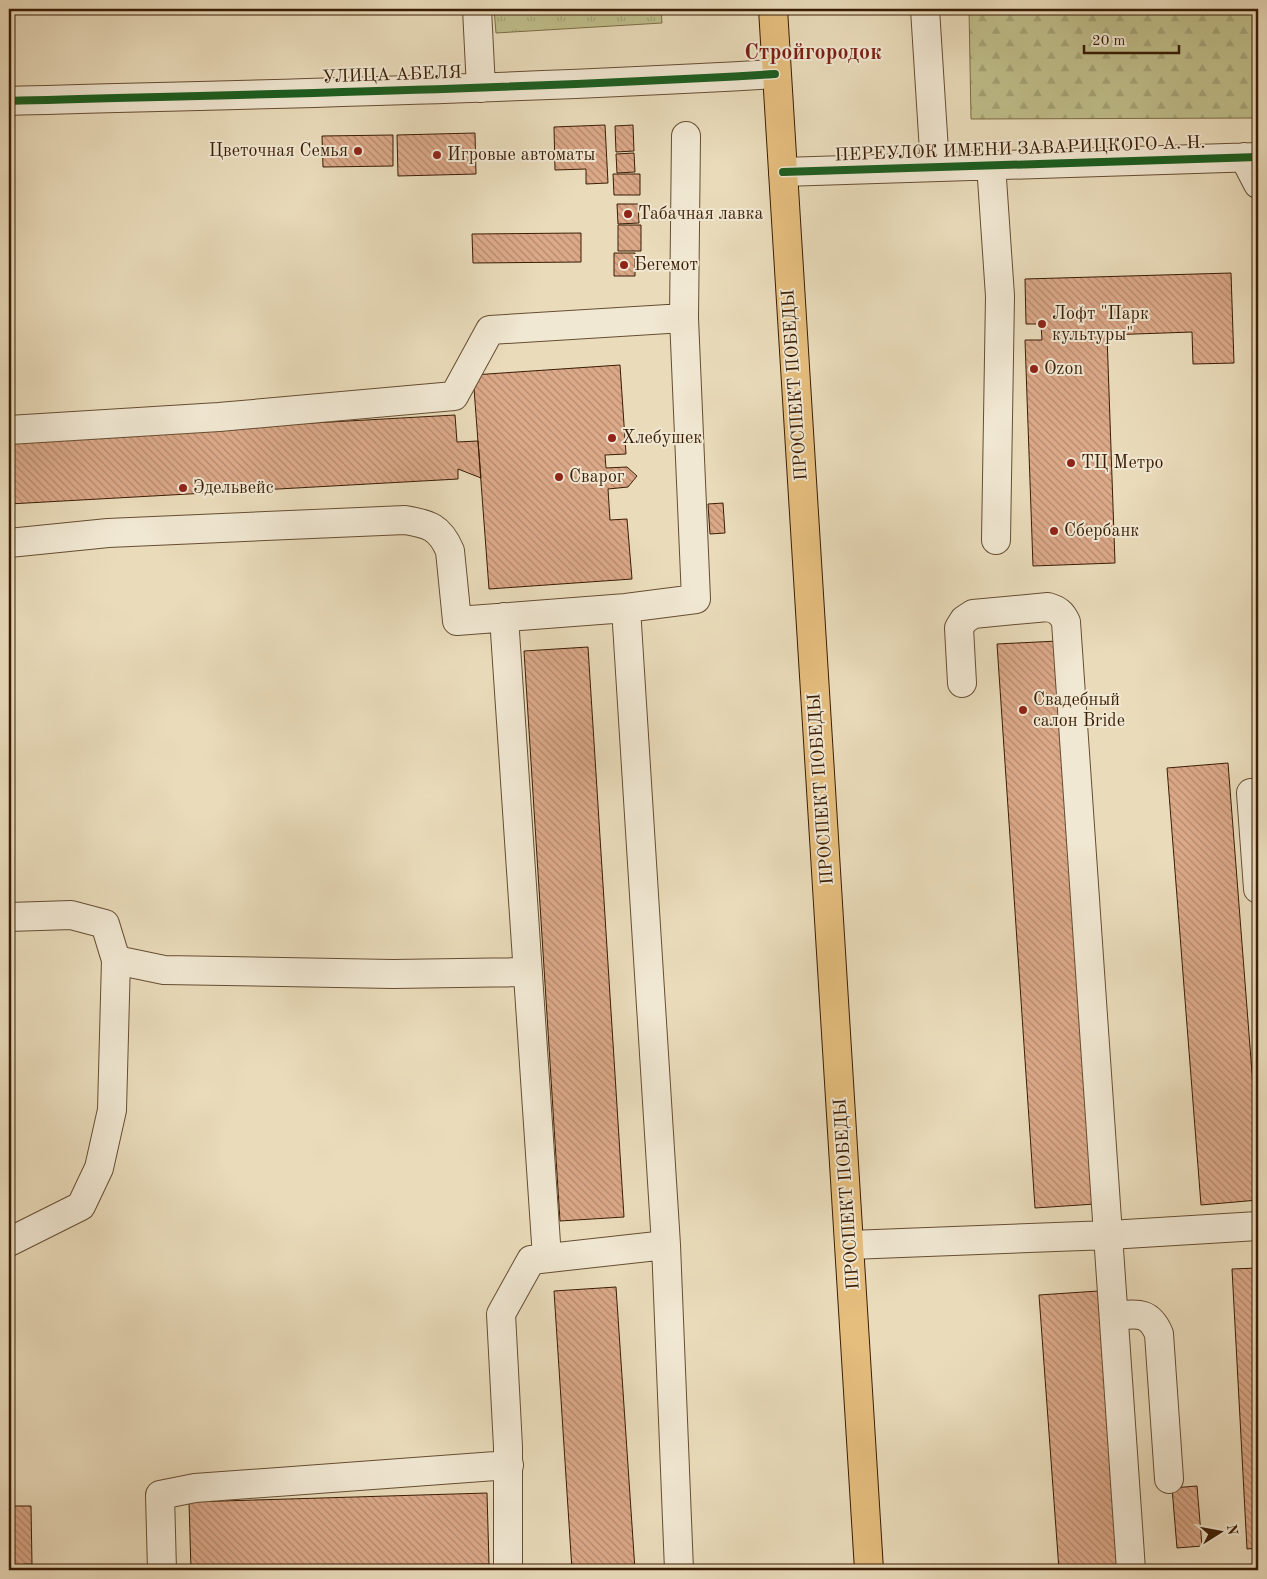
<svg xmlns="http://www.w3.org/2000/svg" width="1267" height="1579" font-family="'Old Standard TT',serif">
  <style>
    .forest { fill: url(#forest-firs); stroke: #7c6e48 }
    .park { fill: url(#park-tufts); stroke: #7c6e48 }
    .building { fill: url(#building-back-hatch); stroke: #3a1d05 }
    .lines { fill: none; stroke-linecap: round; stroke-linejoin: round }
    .minor-casing { stroke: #664d32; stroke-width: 30 }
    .major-casing { stroke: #3a1d05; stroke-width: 30 }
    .minor { stroke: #f1e8d3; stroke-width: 28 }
    .major { stroke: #e5be7e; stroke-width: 28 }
    .cycleway-casing { stroke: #f1e8d3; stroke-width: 11 }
    .cycleway { stroke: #1b5e20; stroke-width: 8 }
    .poi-dot { fill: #8f2418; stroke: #f1e8d3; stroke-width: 2 }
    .labels { text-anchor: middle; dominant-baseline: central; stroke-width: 4; stroke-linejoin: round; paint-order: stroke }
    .street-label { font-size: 18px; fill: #3a1d05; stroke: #f1e8d3 }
    .poi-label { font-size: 18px; fill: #3a1d05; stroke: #f1e8d3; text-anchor: start }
    .district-label { font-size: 22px; font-weight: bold; fill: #7a1f14; stroke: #f1e8d3 }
  </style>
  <defs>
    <pattern id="forest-firs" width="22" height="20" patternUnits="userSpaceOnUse" patternTransform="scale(1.25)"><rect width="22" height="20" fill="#bfbe8b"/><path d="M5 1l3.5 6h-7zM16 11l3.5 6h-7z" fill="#a5a376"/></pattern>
    <pattern id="park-tufts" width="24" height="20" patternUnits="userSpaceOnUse" patternTransform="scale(1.25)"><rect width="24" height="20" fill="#bfbe8b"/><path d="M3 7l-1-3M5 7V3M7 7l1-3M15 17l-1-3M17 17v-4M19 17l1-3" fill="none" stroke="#a5a376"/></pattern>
    <pattern id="building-back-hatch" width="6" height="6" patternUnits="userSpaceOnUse" patternTransform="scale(1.25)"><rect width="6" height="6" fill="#dca989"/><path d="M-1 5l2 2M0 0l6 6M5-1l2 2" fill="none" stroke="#b3896e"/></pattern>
  </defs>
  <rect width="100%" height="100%" fill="#eadcbb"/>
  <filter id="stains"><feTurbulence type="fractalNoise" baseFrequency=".004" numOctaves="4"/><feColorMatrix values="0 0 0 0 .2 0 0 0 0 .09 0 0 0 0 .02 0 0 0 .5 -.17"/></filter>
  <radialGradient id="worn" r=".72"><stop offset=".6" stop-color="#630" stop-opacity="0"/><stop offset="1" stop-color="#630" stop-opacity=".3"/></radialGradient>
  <path class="forest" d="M969,9H1258V118L971,119Z"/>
  <path class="park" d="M494,9H661L662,23L496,33Z"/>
  <path class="building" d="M605,125L608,183L586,184V169L555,170L554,127Z
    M633,125L634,151L616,152L615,126Z
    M475,133L476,174L398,176L397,135Z
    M393,135V166L323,167L322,136Z
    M634,153L635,172L617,173L616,154Z
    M613,174H640V195H614Z
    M617,204H638L639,223L618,224Z
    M618,225H641V251H618Z
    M581,233V262L473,263L472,234Z
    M614,253H635V276H614Z
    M1231,273L1234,363L1193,364L1192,332L1107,335L1115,563L1033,566L1025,340H1042L1041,324H1026L1025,279Z
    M620,365L626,454L605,455L606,468L627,467L637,476L628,487L608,489L610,520L627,519L632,579L489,589L473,375Z
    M455,415L457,442L478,441L481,478L458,469V479L9,504V440Z
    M723,503L725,533L710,534L708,504Z
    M1058,641L1095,1204L1035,1208L997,644Z
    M588,647L624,1217L560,1221L524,651Z
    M1228,763L1258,1150V1200L1201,1205L1167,768Z
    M1258,1268V1548L1247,1549L1232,1269Z
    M616,1287L635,1570H572L554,1291Z
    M1098,1291L1118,1570H1059L1039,1295Z
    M1197,1486L1202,1546L1177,1548L1172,1488Z
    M487,1493L489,1564L191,1570L189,1502Z
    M9,1506H31L32,1564L9,1565Z"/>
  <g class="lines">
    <defs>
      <path id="minor" d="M477,9L481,88
        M925,9L935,167
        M9,101C264,94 520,89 775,74
        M1244,157L1258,184
        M991,164L1000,296L996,540
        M783,172L1258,157
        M9,430L219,417L454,396L490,330L684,318
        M9,543L108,533L405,520C429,524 440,527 450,551L457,621L626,608L696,599L684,318L686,136
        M626,608L666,1245L679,1570
        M504,617L547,1258
        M962,683L959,628L964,620L973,614L1048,607C1058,610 1062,613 1066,622L1131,1570
        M1251,793L1258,889
        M9,917L71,915L105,924L116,960L164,970L393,974L528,972
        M9,1242L81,1206L99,1168L112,1110L116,960
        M850,1245L1109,1235L1258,1226
        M1114,1316C1136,1314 1149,1310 1159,1334L1169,1479
        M162,1570L160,1495L195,1488L509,1465
        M508,1570V1447L501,1314L531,1260L666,1245"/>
      <path id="major" d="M773,9L869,1570"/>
    </defs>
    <use href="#minor" class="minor-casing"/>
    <use href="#major" class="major-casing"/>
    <use href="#minor" class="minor"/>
    <use href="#major" class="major"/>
    <defs>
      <path id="cycleway" d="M9,101C264,94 520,89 775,74
        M783,172L1258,157"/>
    </defs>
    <use href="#cycleway" class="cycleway-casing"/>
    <use href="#cycleway" class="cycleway"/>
  </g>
  <g class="poi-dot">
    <circle cx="358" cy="151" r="5"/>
    <circle cx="437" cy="155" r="5"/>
    <circle cx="628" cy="214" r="5"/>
    <circle cx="624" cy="265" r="5"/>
    <circle cx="1042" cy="324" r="5"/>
    <circle cx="1034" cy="369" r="5"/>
    <circle cx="612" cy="438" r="5"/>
    <circle cx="1071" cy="463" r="5"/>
    <circle cx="559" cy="477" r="5"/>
    <circle cx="183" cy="488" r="5"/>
    <circle cx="1054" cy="531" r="5"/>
    <circle cx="1023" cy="710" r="5"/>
  </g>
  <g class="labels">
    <g class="street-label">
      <text transform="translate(392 75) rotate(-2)">УЛИЦА АБЕЛЯ</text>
      <text transform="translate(1020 149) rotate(-2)">ПЕРЕУЛОК ИМЕНИ ЗАВАРИЦКОГО А. Н.</text>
      <text transform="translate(795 385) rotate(-94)">ПРОСПЕКТ ПОБЕДЫ</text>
      <text transform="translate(821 789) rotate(-94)">ПРОСПЕКТ ПОБЕДЫ</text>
      <text transform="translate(847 1194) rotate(-94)">ПРОСПЕКТ ПОБЕДЫ</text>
    </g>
    <g class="poi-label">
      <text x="348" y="151" text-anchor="end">Цветочная Семья</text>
      <text x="447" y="155">Игровые автоматы</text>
      <text x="638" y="214">Табачная лавка</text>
      <text x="634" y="265">Бегемот</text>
      <text x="1052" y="314">Лофт "Парк<tspan x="1052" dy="21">культуры"</tspan></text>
      <text x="1044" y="369">Ozon</text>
      <text x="622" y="438">Хлебушек</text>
      <text x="1081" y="463">ТЦ Метро</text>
      <text x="569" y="477">Сварог</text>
      <text x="193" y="488">Эдельвейс</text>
      <text x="1064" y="531">Сбербанк</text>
      <text x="1033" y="700">Свадебный<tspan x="1033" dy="21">салон Bride</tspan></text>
    </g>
    <g class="district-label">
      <text x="813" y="53">Стройгородок</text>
    </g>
  </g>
  <rect width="1267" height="1579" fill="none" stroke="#eadcbb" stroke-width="30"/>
  <rect x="10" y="10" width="1247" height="1559" fill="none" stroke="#3a1d05" stroke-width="2.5"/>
  <rect x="15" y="15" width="1237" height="1549" fill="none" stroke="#3a1d05"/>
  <g transform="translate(1220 1532) rotate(79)" stroke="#f1e8d3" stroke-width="4" paint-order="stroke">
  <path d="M0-4L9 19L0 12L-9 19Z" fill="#3a1d05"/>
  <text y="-8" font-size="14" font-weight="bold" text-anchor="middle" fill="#3a1d05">N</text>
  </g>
  <path d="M1084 45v8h95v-8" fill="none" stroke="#3a1d05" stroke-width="2.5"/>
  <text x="1092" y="45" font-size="15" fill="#3a1d05" stroke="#f1e8d3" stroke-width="4" paint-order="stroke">20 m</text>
  <rect width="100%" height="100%" filter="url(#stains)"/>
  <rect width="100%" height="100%" fill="url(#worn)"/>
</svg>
